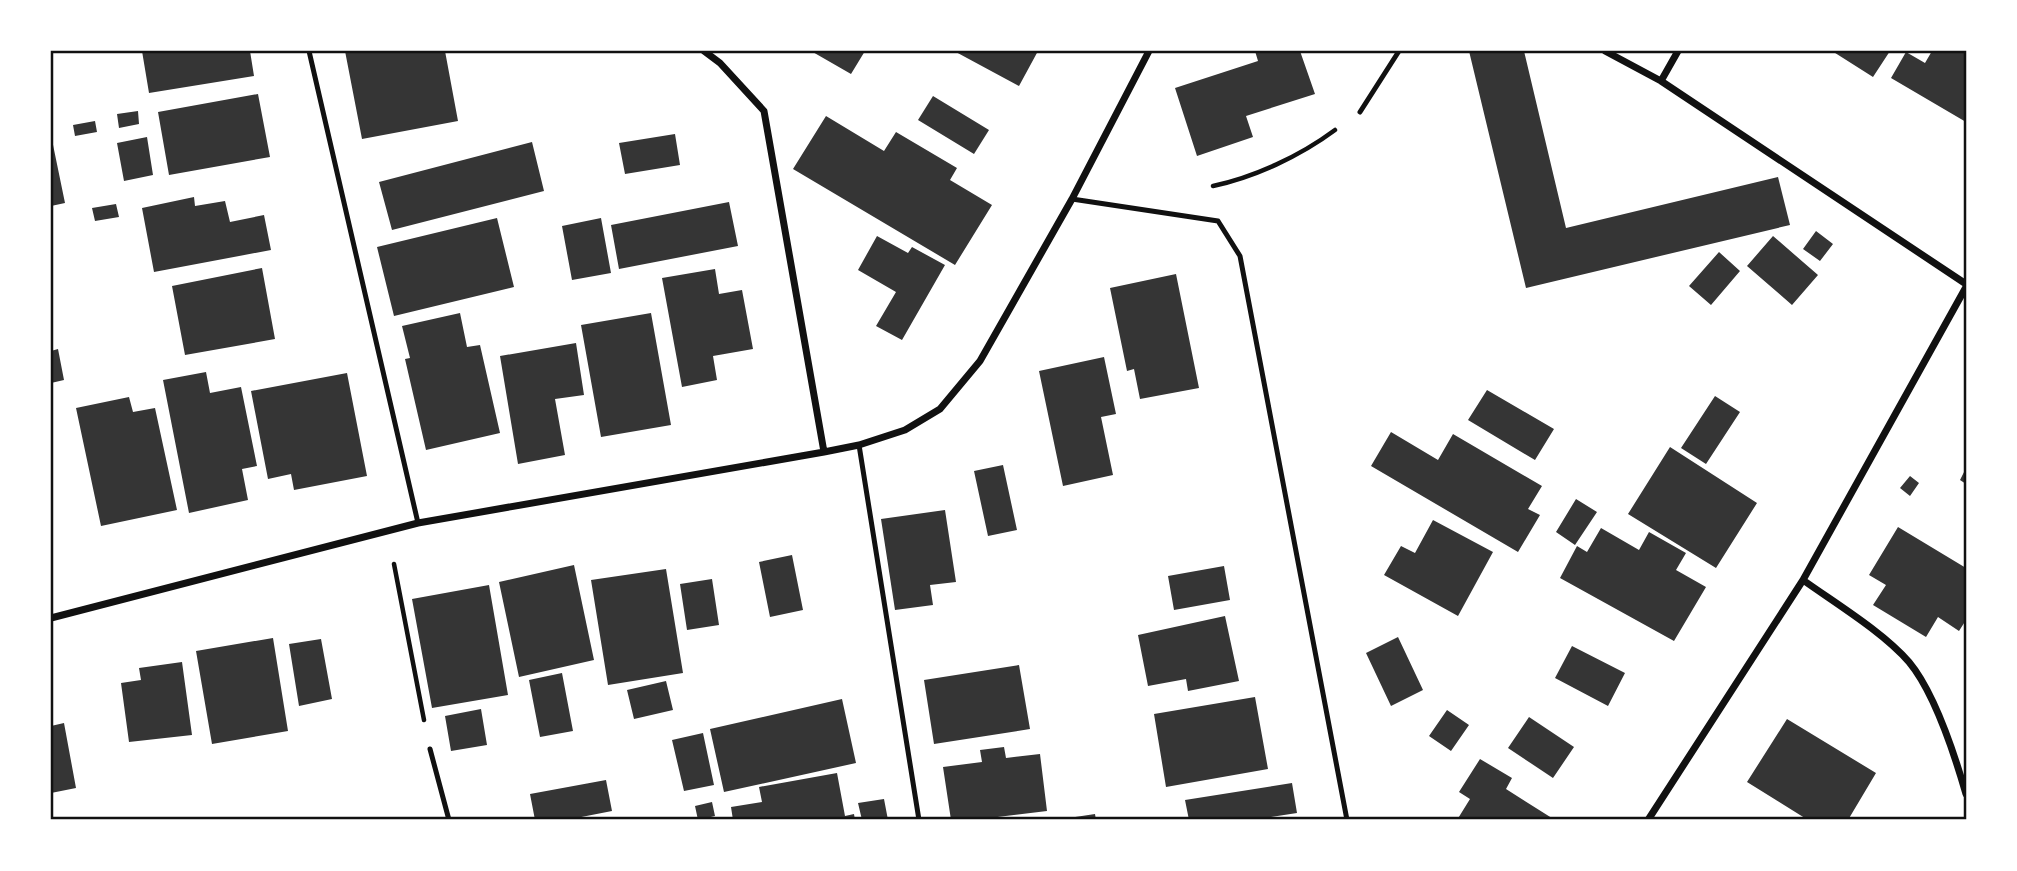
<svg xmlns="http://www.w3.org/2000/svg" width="2017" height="871" font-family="Cabin,sans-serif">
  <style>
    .building { fill: #353535 }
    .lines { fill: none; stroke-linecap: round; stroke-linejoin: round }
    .path { stroke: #111; stroke-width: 4.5 }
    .service { stroke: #111; stroke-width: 5 }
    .minor { stroke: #111; stroke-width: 7 }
    .neatline { fill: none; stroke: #111; stroke-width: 2.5 }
  </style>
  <rect width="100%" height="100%" fill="#fff"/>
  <path class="building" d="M142,51H250L254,76L149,93Z
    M345,51H445L458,121L362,139Z
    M811,51H865L851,74Z
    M954,51H1038L1019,86Z
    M1255,51H1300L1315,94L1246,116L1253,137L1197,156L1175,88L1258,61Z
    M1469,51H1524L1566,228L1778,177L1790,225L1526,288Z
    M1832,51H1890L1873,77Z
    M1932,51H1966V122L1891,78L1906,52L1925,63Z
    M258,94L270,157L169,175L158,112Z
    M933,96L989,130L974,154L918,120Z
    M138,111L139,124L119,128L117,114Z
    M826,116L884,151L896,132L957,168L950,180L992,205L955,265L793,169Z
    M95,121L97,132L75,136L73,125Z
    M675,134L680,165L625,174L619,143Z
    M51,135L65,203L51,206Z
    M147,137L153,175L124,181L117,143Z
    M532,142L544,191L392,230L379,182Z
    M194,197L195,206L225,201L230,222L264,215L271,250L154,272L142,208Z
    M729,202L738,246L619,269L611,225Z
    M116,204L119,217L95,221L92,208Z
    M497,218L514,287L394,316L377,247Z
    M601,218L611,273L572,280L562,226Z
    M1816,231L1833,244L1820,261L1803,249Z
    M877,236L908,253L912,247L945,265L902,340L876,326L896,292L858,270Z
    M1773,236L1818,275L1792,305L1747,266Z
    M1719,252L1740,271L1711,305L1689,286Z
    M262,268L275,339L185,355L172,286Z
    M715,269L719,294L742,290L753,349L713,356L717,380L682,387L662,278Z
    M1176,274L1199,388L1140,399L1134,369L1127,371L1110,288Z
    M460,313L467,347L480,345L500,433L426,450L405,359L410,358L402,326Z
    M651,313L671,425L601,437L581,325Z
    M576,343L584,395L555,399L565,455L518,464L500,356Z
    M58,349L64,380L51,383V351Z
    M1104,357L1116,414L1101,417L1113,475L1063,486L1039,371Z
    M206,372L210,393L241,387L257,466L242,469L248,500L189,513L163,380Z
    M347,373L367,476L294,490L291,474L268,479L251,391Z
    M1487,390L1554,429L1535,460L1468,420Z
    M1715,396L1740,412L1706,464L1681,448Z
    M129,397L133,412L155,408L177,510L101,526L76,408Z
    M1391,432L1438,460L1453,434L1542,486L1528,509L1540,515L1518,552L1371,466Z
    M1670,447L1757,503L1716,568L1628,514Z
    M1003,465L1017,530L988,536L974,471Z
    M1966,468V484L1960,480Z
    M1910,476L1919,483L1910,496L1900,488Z
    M1576,499L1597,512L1575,545L1556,532Z
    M945,510L956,582L930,585L933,605L895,610L881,519Z
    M1433,520L1493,552L1458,616L1384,575L1401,546L1415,553Z
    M1898,527L1966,568V620L1959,631L1938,617L1926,637L1873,605L1886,585L1869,575Z
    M1601,528L1639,550L1649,532L1686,553L1676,570L1706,587L1674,641L1560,578L1577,546L1587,552Z
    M792,555L803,610L770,617L759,562Z
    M574,565L594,660L519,677L499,582Z
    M1224,566L1230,600L1174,610L1168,576Z
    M666,569L683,673L608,685L591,580Z
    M712,579L719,625L687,630L680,584Z
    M489,585L508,695L432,708L412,599Z
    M1225,616L1239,681L1188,691L1186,679L1148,686L1138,635Z
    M1398,637L1423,690L1391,706L1366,653Z
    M273,638L288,731L212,744L196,651Z
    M321,639L332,699L299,706L289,644Z
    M1572,646L1625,673L1608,706L1555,678Z
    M182,662L192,735L129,742L121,683L141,680L139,668Z
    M1019,665L1030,729L934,744L924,680Z
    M562,673L573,731L540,737L529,680Z
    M666,681L673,710L634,719L627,690Z
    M1255,697L1268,769L1166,787L1154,714Z
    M842,699L856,763L724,792L710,729Z
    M481,709L487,745L451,751L445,716Z
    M1447,710L1469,725L1451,751L1429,736Z
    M1529,717L1574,747L1553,778L1508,748Z
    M1787,719L1876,773L1848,820H1808L1747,782Z
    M64,723L76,788L51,793V726Z
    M703,733L714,785L684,791L672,740Z
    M1004,747L1006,758L1040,754L1047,811L973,820H951L943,767L982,762L980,750Z
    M1480,759L1512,778L1506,789L1555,820H1457L1470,799L1459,792Z
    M837,773L845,816L854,814L855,820H733L731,807L762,802L759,787Z
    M606,780L612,811L566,820H535L530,794Z
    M1292,783L1297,813L1271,817L1272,820H1189L1185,800Z
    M884,799L888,820H862L858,803Z
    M712,802L715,816L698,820L695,806Z
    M1095,814L1096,820H1062V819Z"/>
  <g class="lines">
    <path class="path" d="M1213,186C1255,177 1300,156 1335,130
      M394,564L424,720"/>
    <path class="service" d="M309,51L418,523
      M1360,112L1399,51
      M1072,199L1218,221L1240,256L1347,820
      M859,445L919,820
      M430,749L449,820"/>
    <path class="minor" d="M704,51L720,63L764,111L824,452
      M1605,51L1661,81L1966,284
      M1661,81L1678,51
      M1803,580C1835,603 1883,632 1909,662C1934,692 1955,756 1966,794
      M51,618L418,523L824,452L859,445L905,430L940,409L980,361L1072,199L1149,51
      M1648,820L1803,580L1966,287"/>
  </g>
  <rect width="2017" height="871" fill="none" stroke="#ffffff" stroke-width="105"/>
  <rect x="52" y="52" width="1913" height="766" class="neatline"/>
</svg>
